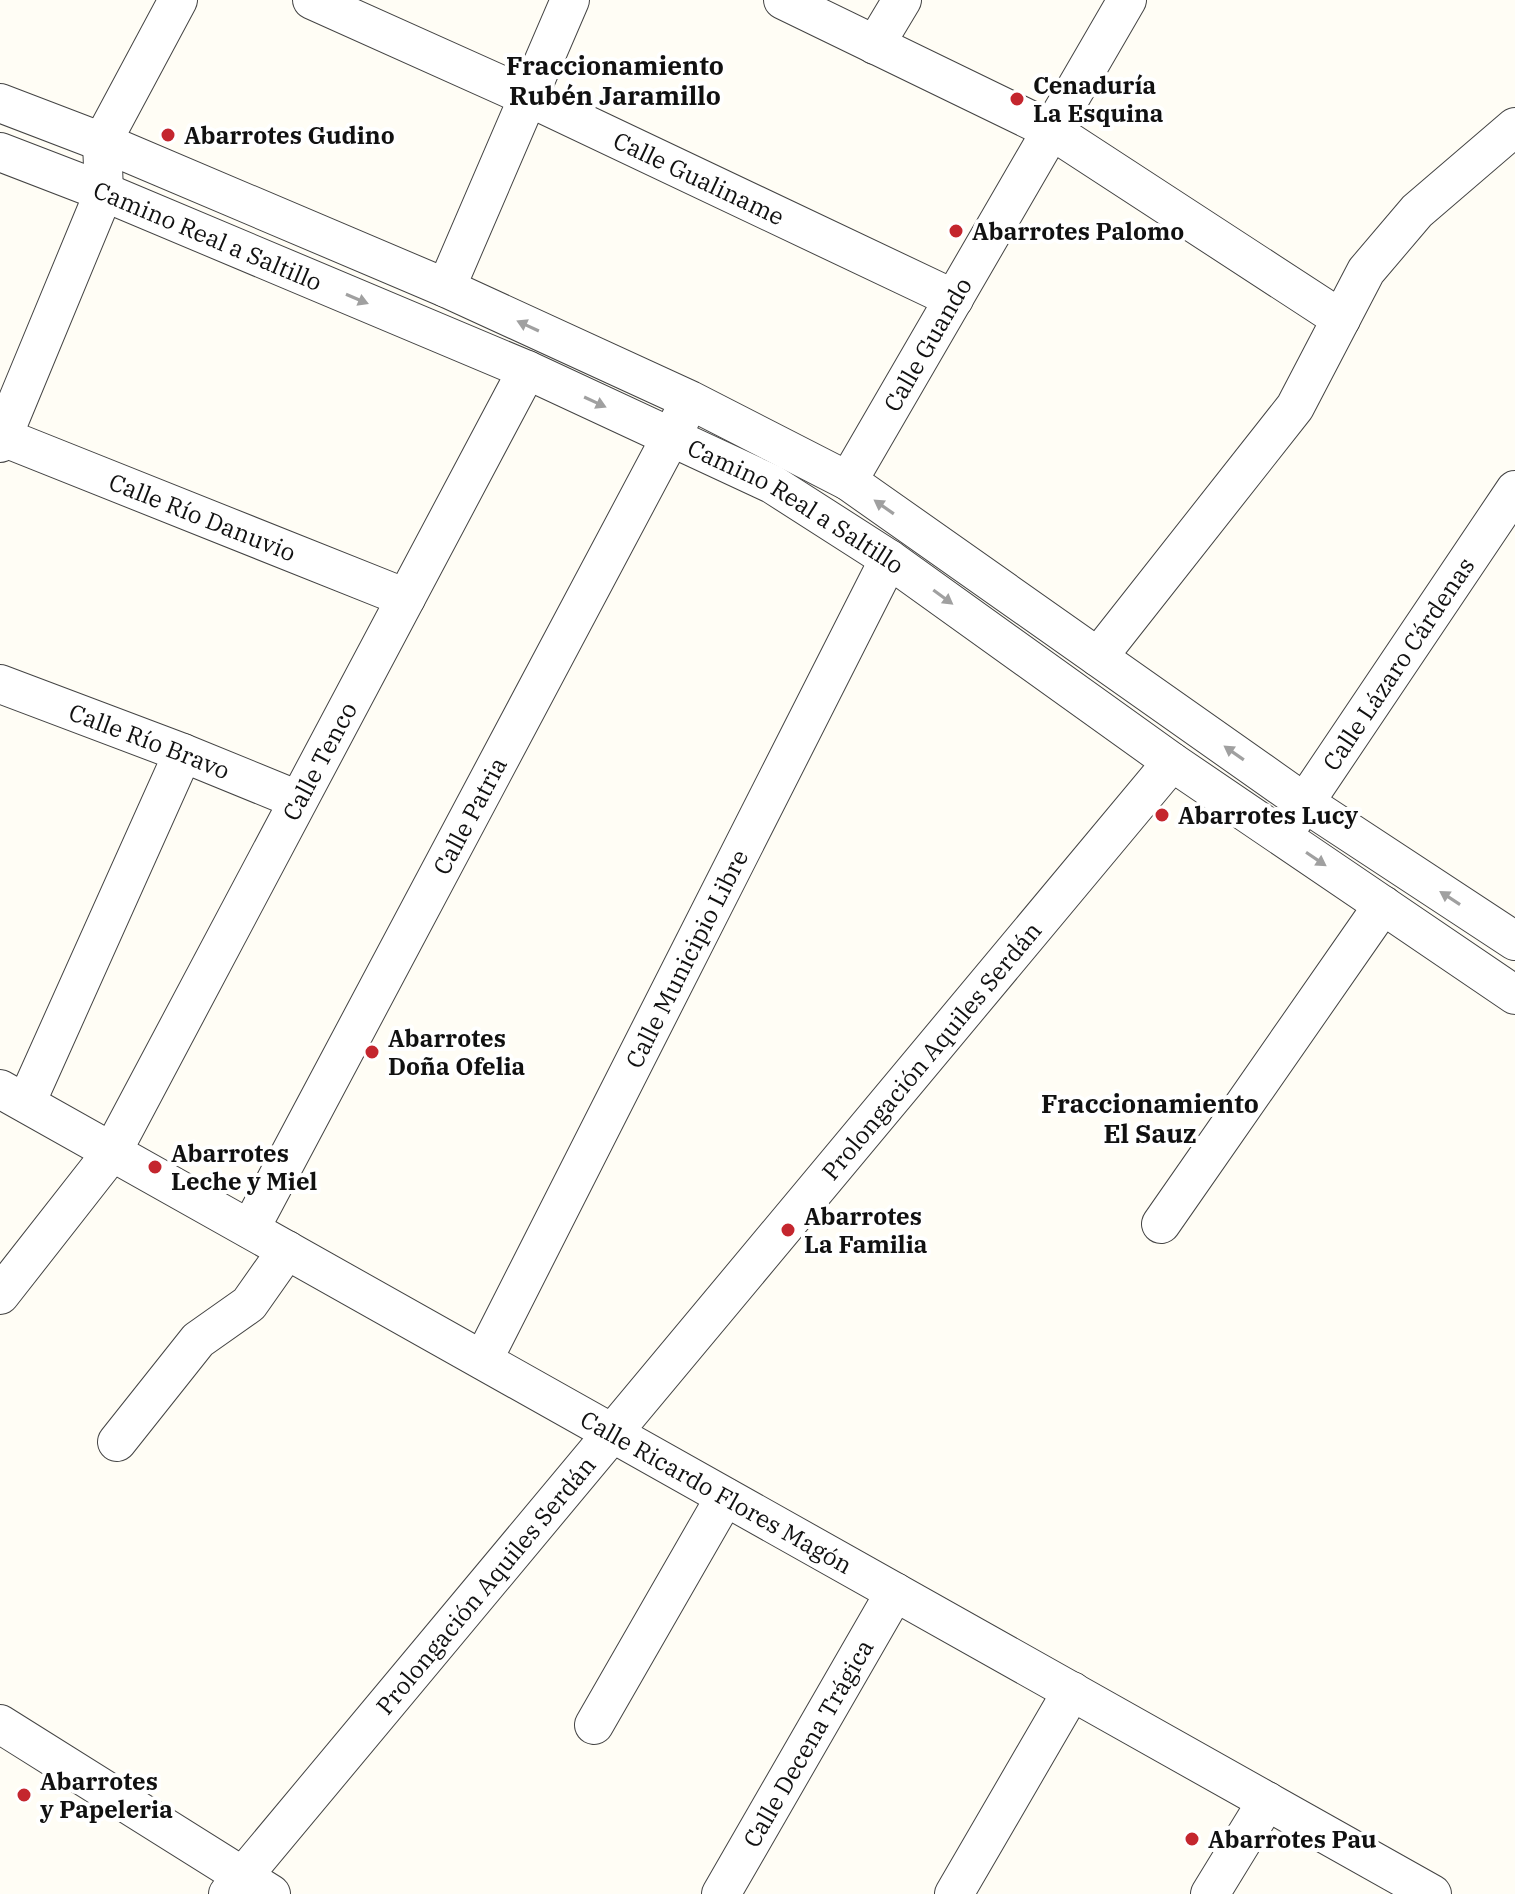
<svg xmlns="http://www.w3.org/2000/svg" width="1515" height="1894" font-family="'IBM Plex Serif',serif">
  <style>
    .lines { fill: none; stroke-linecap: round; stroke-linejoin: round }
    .minor-casing { stroke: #444; stroke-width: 40 }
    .minor { stroke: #fff; stroke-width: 38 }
    .oneway { fill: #a0a0a0 }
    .poi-dot { fill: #c4262e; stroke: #fff; stroke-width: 3 }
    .labels { text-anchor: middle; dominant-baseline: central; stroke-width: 8; stroke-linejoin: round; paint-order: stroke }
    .poi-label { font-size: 24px; font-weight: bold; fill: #111; stroke: #fff; text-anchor: start }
    .street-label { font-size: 24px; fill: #111; stroke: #fff }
    .neighbourhood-label { font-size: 26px; font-weight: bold; fill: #111; stroke: #fff }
  </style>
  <rect width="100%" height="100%" fill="#fffdf5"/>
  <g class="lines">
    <defs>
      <g id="minor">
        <path id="s1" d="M312,0L528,97L954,299"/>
        <path d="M783,0L1051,130L1341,319"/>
        <path d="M875,45L902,0"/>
        <path d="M0,103L102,142L446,288L690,400L848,481L1305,803L1515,941"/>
        <path id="s2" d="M0,152L104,192L527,370L772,484L889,559L1172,762L1515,995"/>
        <path d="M446,288L570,0"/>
        <path id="s3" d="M0,436L406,598"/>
        <path d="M0,443L104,192L102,142L178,0"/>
        <path id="s4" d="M848,481L1127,0"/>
        <path d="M1098,657L1295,407L1366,271L1417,211L1515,127"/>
        <path id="s5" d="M0,684L183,753L298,800"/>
        <path id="s6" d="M1291,823L1515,490"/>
        <path id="s7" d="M0,1089L1432,1894"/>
        <path d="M26,1103L183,753"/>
        <path d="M1161,1224L1383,905"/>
        <path id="s8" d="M250,1229L682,416"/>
        <path id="s9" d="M0,1295L112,1152L527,370"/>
        <path id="s10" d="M483,1360L889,559"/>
        <path d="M117,1442L198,1340L249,1304L287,1250"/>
        <path d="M0,1724L271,1894"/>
        <path d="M594,1725L725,1497"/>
        <path id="s11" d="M228,1894L1172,762"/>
        <path id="s12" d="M721,1894L895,1592"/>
        <path d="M954,1894L1072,1691"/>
        <path d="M1210,1894L1267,1801"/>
      </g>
    </defs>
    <use href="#minor" class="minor-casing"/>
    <use href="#minor" class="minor"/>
  </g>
  <defs><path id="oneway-solid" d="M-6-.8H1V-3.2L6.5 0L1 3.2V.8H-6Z" transform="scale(2)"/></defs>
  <g class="oneway">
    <use href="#oneway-solid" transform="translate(357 299) rotate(23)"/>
    <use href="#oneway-solid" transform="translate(528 326) rotate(-155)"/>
    <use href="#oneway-solid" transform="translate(595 402) rotate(25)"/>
    <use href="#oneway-solid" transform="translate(884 507) rotate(-145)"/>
    <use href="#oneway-solid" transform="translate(943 597) rotate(36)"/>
    <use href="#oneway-solid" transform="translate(1234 753) rotate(-145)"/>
    <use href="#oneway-solid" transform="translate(1316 859) rotate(34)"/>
    <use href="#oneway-solid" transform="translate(1450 898) rotate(-147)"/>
  </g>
  <g class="poi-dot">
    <circle cx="1017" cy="99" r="8"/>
    <circle cx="168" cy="135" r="8"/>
    <circle cx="956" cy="231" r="8"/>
    <circle cx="1162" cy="815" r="8"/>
    <circle cx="372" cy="1052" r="8"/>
    <circle cx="155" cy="1167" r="8"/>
    <circle cx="788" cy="1230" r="8"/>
    <circle cx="24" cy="1795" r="8"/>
    <circle cx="1192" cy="1839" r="8"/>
  </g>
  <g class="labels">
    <g class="poi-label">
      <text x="1033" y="85">Cenaduría<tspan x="1033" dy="28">La Esquina</tspan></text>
      <text x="184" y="135">Abarrotes Gudino</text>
      <text x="972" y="231">Abarrotes Palomo</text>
      <text x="1178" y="815">Abarrotes Lucy</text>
      <text x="388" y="1038">Abarrotes<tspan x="388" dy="28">Doña Ofelia</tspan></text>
      <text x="171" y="1153">Abarrotes<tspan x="171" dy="28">Leche y Miel</tspan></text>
      <text x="804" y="1216">Abarrotes<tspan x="804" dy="28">La Familia</tspan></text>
      <text x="40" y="1781">Abarrotes<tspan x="40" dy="28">y Papeleria</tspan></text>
      <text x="1208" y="1839">Abarrotes Pau</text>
    </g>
    <g class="street-label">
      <text stroke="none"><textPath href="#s1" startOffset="426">Calle Gualiname</textPath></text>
      <text stroke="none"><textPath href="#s2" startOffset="224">Camino Real a Saltillo</textPath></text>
      <text stroke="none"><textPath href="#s4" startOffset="158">Calle Guando</textPath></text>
      <text stroke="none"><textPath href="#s2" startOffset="872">Camino Real a Saltillo</textPath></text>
      <text stroke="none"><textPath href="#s3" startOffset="218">Calle Río Danuvio</textPath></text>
      <text stroke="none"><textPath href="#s6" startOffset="192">Calle Lázaro Cárdenas</textPath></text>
      <text stroke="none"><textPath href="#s5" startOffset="160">Calle Río Bravo</textPath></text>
      <text stroke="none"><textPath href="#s9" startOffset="624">Calle Tenco</textPath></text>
      <text stroke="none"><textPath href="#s8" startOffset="468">Calle Patria</textPath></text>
      <text stroke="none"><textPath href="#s10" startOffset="450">Calle Municipio Libre</textPath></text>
      <text stroke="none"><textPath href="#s11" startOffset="1098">Prolongación Aquiles Serdán</textPath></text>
      <text stroke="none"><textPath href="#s7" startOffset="822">Calle Ricardo Flores Magón</textPath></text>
      <text stroke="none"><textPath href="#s11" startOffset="402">Prolongación Aquiles Serdán</textPath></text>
      <text stroke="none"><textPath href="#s12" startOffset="174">Calle Decena Trágica</textPath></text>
    </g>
    <g class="neighbourhood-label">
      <text x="615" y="65">Fraccionamiento<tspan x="615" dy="30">Rubén Jaramillo</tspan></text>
      <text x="1150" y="1103">Fraccionamiento<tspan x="1150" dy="30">El Sauz</tspan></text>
    </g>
  </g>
</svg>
